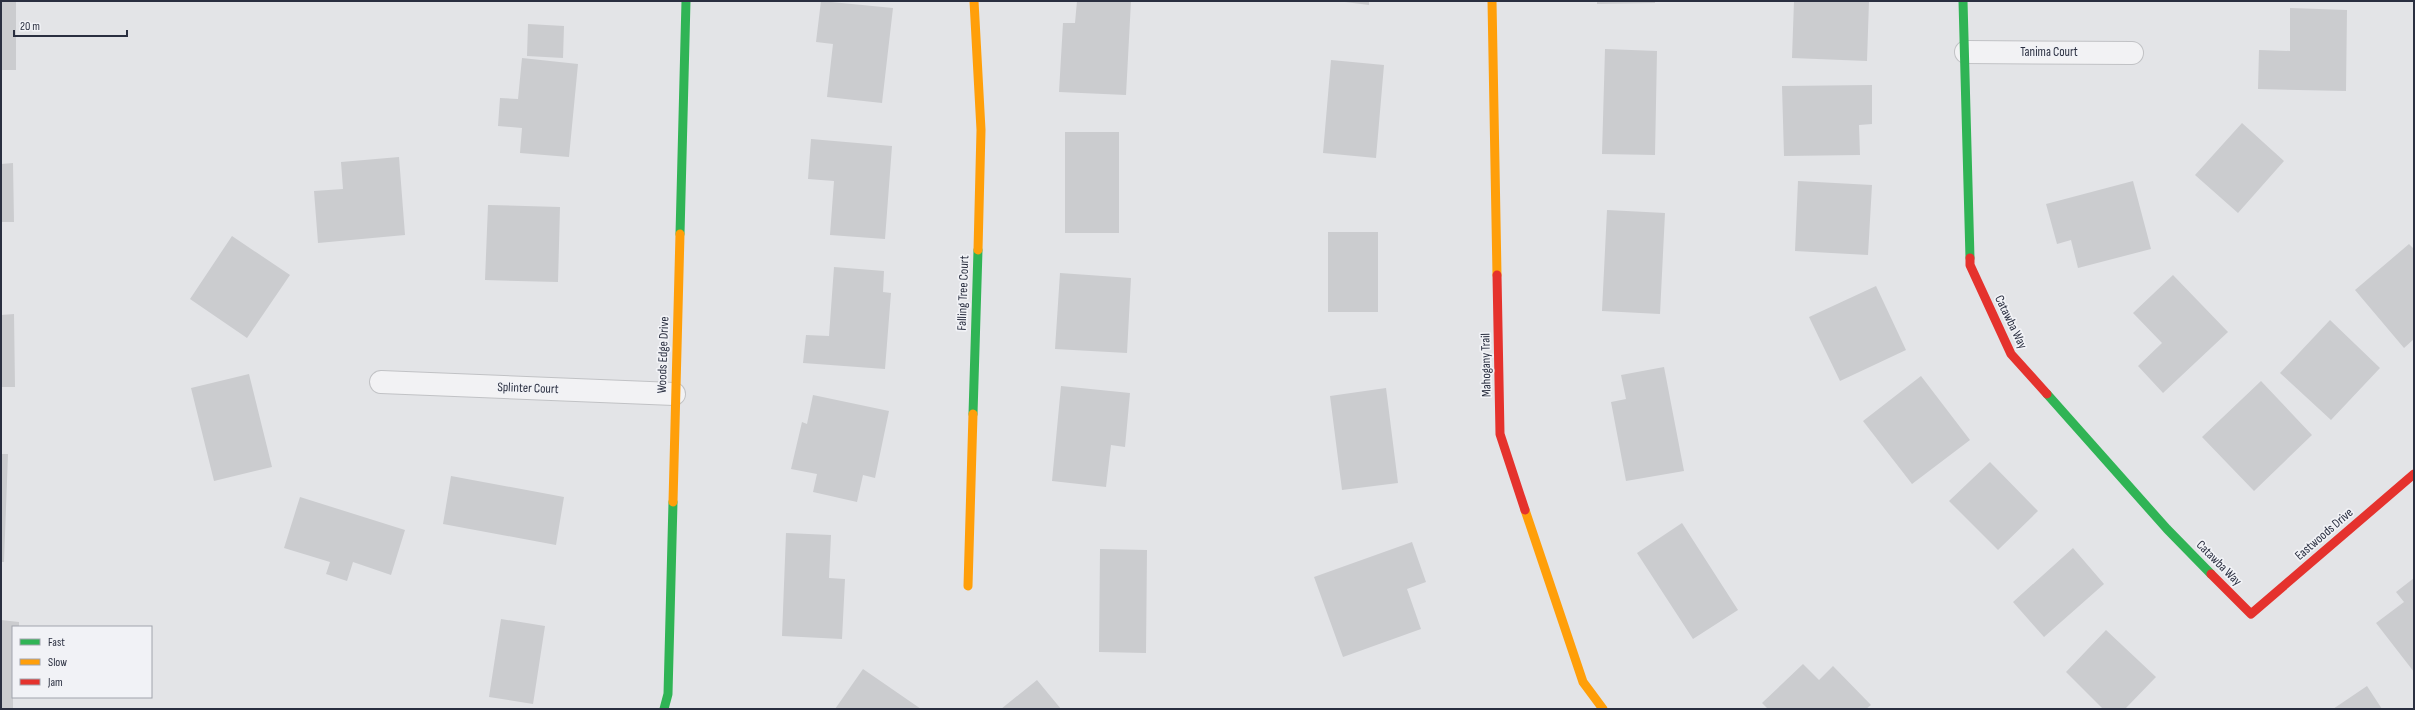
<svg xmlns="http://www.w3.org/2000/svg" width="2415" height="710" font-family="'Sofia Sans Condensed',sans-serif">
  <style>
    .building { fill: #cbcccf }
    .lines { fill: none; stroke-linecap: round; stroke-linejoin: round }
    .street-casing { stroke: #c1c2c5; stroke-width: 24 }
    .street { stroke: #f2f2f4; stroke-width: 22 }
    .fast { stroke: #30b455; stroke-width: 9 }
    .slow { stroke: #ff9f0a; stroke-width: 9 }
    .jam { stroke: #e5322d; stroke-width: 9 }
    .labels { text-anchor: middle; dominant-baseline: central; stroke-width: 3.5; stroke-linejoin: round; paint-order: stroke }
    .street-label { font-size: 13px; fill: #2a2f40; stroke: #f1f2f6 }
  </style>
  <rect width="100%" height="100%" fill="#e3e4e7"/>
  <path class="building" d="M1,1H16V70H1Z
    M821,1L893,8L882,103L827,97L833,44L816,42Z
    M1077,1H1131L1126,95L1059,92L1063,23H1075Z
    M1337,1H1369V5Z
    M1597,1H1655V3L1597,4Z
    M1794,1H1869L1867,61L1792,58Z
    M2290,8L2347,10L2346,91L2258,89L2259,50L2290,51Z
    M528,24L564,26L563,58L527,56Z
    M1605,49L1657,51L1655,155L1602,154Z
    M522,58L578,64L569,157L520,153L522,128L498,126L500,98L518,99Z
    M1331,60L1384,65L1376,158L1323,153Z
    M1872,85V124L1859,125L1860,155L1784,156L1782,86Z
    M2242,123L2284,161L2238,213L2195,175Z
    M1065,132H1119V233H1065Z
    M811,139L892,146L885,239L830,235L834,181L808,179Z
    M399,157L405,235L318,243L314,191L343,189L341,162Z
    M13,163L14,222H1V164Z
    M1798,181L1872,185L1868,255L1795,251Z
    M2133,181L2151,249L2078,268L2071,240L2057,244L2046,204Z
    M488,205L560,207L558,282L485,280Z
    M1607,210L1665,213L1660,314L1602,311Z
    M1328,232H1378V312H1328Z
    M232,236L290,275L247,338L190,299Z
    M2409,244L2414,249V339L2404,348L2355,290Z
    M834,267L884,271L883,292L891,293L885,369L803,363L806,335L829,336Z
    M1060,273L1131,278L1127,353L1055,349Z
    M2173,275L2228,332L2163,393L2138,366L2162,343L2133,313Z
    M1876,286L1906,350L1840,381L1809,317Z
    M14,314L15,387H1V315Z
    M2330,320L2380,368L2331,420L2280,373Z
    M1664,367L1684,471L1626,481L1611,402L1626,399L1621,375Z
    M249,374L272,467L214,481L191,388Z
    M1921,376L1970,440L1912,484L1863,421Z
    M2261,381L2312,435L2254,491L2202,437Z
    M1061,386L1130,393L1125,447L1111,445L1106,487L1052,481Z
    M1386,388L1398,483L1342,490L1330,396Z
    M813,395L889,411L875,478L863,475L857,502L813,492L817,474L791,469L802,422L807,424Z
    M1,454H8L4,562H1Z
    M1990,462L2038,511L1998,550L1949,501Z
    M451,476L564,497L556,545L443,524Z
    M300,497L405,530L391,575L353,562L347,581L326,574L330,562L284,548Z
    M1682,523L1738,610L1693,639L1637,553Z
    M786,533L831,535L829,578L845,579L842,639L782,636Z
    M1412,542L1426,582L1407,589L1421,629L1343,657L1314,577Z
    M2073,548L2104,584L2044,637L2013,602Z
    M1100,549L1147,550L1146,653L1099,652Z
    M2414,578V672L2376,623L2404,602L2396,592Z
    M501,619L545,626L533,704L489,697Z
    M1,620L19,622V627H13V709H1Z
    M2106,630L2156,677L2125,709H2103L2066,672Z
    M1803,664L1819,680L1833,666L1871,705L1866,709H1768L1762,703Z
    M863,669L921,709H835Z
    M1037,680L1061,709H1001Z
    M2367,686L2382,709H2333Z"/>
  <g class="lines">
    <defs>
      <path id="street" d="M1966,52L2132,53
        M381,382L674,394"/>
    </defs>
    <use href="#street" class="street-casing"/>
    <use href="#street" class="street"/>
    <path class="fast" d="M1963,1L1970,258
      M680,234L686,1
      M2047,394L2167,529L2211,574
      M973,414L978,250
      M664,709L668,694L673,502"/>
    <path class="slow" d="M974,1L981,130L978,250
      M1492,1L1497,275
      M673,502L680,234
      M1525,510L1583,682L1603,709
      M968,586L973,414"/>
    <path class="jam" d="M1970,258V265L2011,354L2047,394
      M1497,275L1500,434L1525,510
      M2211,574L2251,614L2414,474"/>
  </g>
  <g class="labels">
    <g class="street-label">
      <text x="2049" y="52">Tanima Court</text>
      <text transform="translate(963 293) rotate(-88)">Falling Tree Court</text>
      <text transform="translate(2011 322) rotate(64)">Catawba Way</text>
      <text transform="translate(663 355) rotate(-88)">Woods Edge Drive</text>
      <text transform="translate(1486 365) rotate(-91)">Mahogany Trail</text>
      <text transform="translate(528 388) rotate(2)">Splinter Court</text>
      <text transform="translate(2324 534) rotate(-41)">Eastwoods Drive</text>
      <text transform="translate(2219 563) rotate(45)">Catawba Way</text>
    </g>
  </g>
  <rect width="2415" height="710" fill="none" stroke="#2a2f40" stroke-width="4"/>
  <rect x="12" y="626" width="140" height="72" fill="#f1f2f6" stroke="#a1a4ad"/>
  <rect x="20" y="639" width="20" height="6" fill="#30b455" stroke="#a1a4ad"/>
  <text x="48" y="646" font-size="12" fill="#2a2f40">Fast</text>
  <rect x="20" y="659" width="20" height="6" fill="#ff9f0a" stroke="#a1a4ad"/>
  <text x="48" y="666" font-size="12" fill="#2a2f40">Slow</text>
  <rect x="20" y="679" width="20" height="6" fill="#e5322d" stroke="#a1a4ad"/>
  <text x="48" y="686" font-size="12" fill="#2a2f40">Jam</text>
  <path d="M14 30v6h113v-6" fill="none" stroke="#2a2f40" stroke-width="2"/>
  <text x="20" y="30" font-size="12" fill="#2a2f40" stroke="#f1f2f6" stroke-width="3" paint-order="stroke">20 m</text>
</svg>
